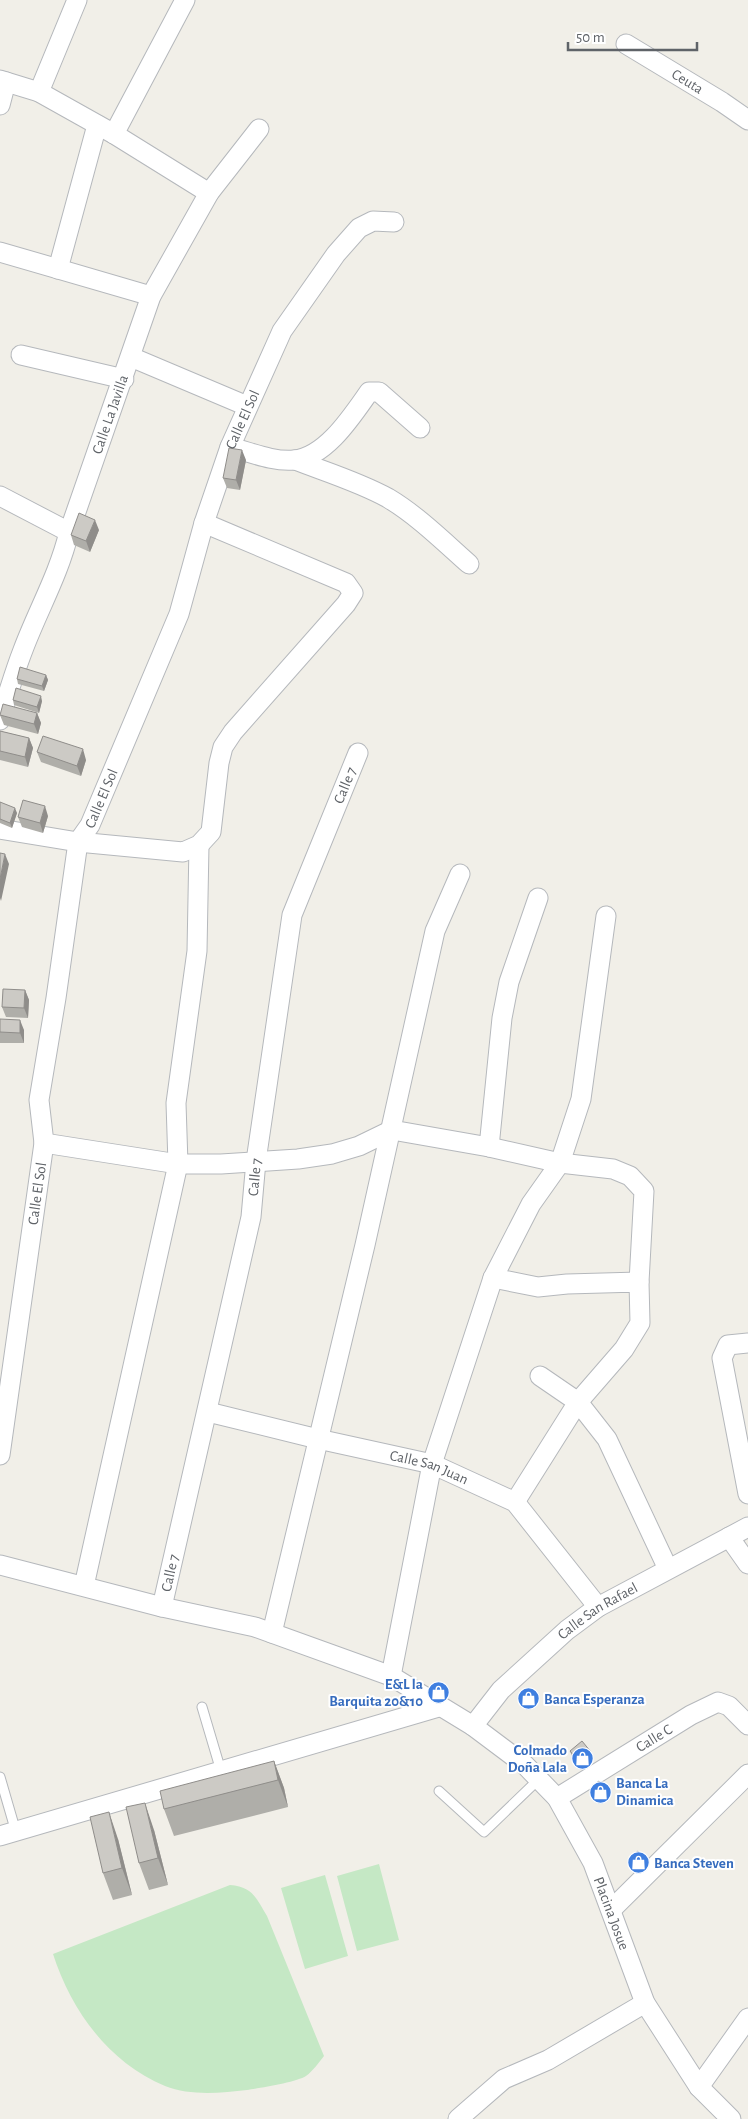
<svg xmlns="http://www.w3.org/2000/svg" width="748" height="2119" font-family="'Alegreya Sans',sans-serif">
  <style>
    .park { fill: #c5e8c5 }
    .lines { fill: none; stroke-linecap: round; stroke-linejoin: round }
    .lane-casing { stroke: #b5b8bc; stroke-width: 11 }
    .street-casing { stroke: #b5b8bc; stroke-width: 21 }
    .lane { stroke: #fff; stroke-width: 9 }
    .street { stroke: #fff; stroke-width: 19 }
    .wall { fill: #afaea9 }
    .shaded-wall { fill: #8f8d8a }
    .building { fill: #cccac5; stroke: #8f8d8a }
    .labels { text-anchor: middle; dominant-baseline: central; stroke-width: 4; stroke-linejoin: round; paint-order: stroke }
    .street-label { font-size: 15px; fill: #5f6368; stroke: #fff }
    .shop-label { font-size: 15px; font-weight: bold; fill: #366cbe; stroke: #fff; text-anchor: start }
  </style>
  <rect width="100%" height="100%" fill="#f1efe8"/>
  <path class="park" d="M379,1864L399,1940L357,1951L337,1876Z
    M325,1875L348,1956L305,1969L281,1888Z
    M230,1885C253,1887 256,1898 267,1916L324,2056C319,2062 313,2071 306,2076C297,2082 260,2088 247,2090C221,2093 190,2096 165,2086C108,2062 71,2010 53,1954Z"/>
  <g class="lines">
    <defs>
      <path id="lane" d="M202,1707L221,1771
        M0,1777L16,1832
        M439,1791L484,1832L539,1779"/>
      <g id="street">
        <path id="s1" d="M626,44L722,102L748,120"/>
        <path d="M0,80L39,92L114,134L209,193"/>
        <path d="M39,92L77,0"/>
        <path d="M0,105L6,82"/>
        <path d="M114,134L185,0"/>
        <path d="M0,252L151,296"/>
        <path d="M58,269L97,125"/>
        <path d="M21,355L124,379"/>
        <path d="M131,357L247,406"/>
        <path d="M230,447C250,452 273,462 294,460C326,457 352,416 369,392H379L420,428"/>
        <path d="M295,460C326,472 359,482 388,498C418,516 443,541 469,564"/>
        <path d="M0,496L69,532"/>
        <path id="s2" d="M0,720C7,697 14,673 23,650C38,610 59,574 69,532L151,296L209,193L259,129"/>
        <path d="M0,829L78,842L183,852L199,845L211,832L219,763L223,747L233,732L346,604L353,593L346,583L204,523"/>
        <path d="M44,1143L178,1164H221L298,1159L332,1154L359,1146L392,1130L489,1147L560,1163L613,1169L630,1176L644,1191L639,1282"/>
        <path d="M489,1147L502,1018L509,982L538,898"/>
        <path d="M493,1278L538,1287L567,1284L639,1282L640,1323L624,1349L578,1402L515,1502"/>
        <path d="M748,1343L728,1345L722,1358L748,1494"/>
        <path d="M540,1376L578,1402L607,1439L668,1569"/>
        <path id="s3" d="M208,1412L318,1439L432,1464L515,1502L598,1607"/>
        <path id="s4" d="M0,1455L44,1143L39,1100L56,998L78,842L90,825L179,614L204,523L230,447L282,331L336,254L359,228L373,221L394,222"/>
        <path d="M729,1537L748,1564"/>
        <path id="s5" d="M0,1565L162,1607L255,1627L391,1676L473,1726L525,1765L557,1798L593,1863L645,2003L699,2087L731,2119"/>
        <path d="M84,1586L178,1164L176,1103L197,951L199,845"/>
        <path id="s6" d="M162,1607L251,1217L256,1161L292,915L358,753"/>
        <path d="M272,1633L365,1245L435,931L460,874"/>
        <path d="M391,1676L432,1464L493,1278L531,1204L560,1163L581,1099L606,916"/>
        <path id="s7" d="M473,1726L501,1690L567,1630L598,1607L748,1527"/>
        <path id="s8" d="M557,1798L691,1715L718,1702L729,1706L748,1725"/>
        <path d="M0,1836L439,1707"/>
        <path d="M611,1910L748,1774"/>
        <path d="M699,2087L748,2018"/>
        <path d="M458,2119L504,2079L548,2060L645,2003"/>
      </g>
    </defs>
    <use href="#lane" class="lane-casing"/>
    <use href="#street" class="street-casing"/>
    <use href="#lane" class="lane"/>
    <use href="#street" class="street"/>
  </g>
  <path class="wall" d="M246,460L240,490L227,488L223,478Z
    M99,530L90,552L74,545L71,535Z
    M46,675L48,680L44,691L18,684L17,679Z
    M13,700L42,701L39,713L14,705Z
    M37,713L41,723L38,734L4,725L0,715Z
    M0,731L29,738L33,748L28,767L0,760Z
    M37,752L86,760L81,776L41,762Z
    M0,802L17,813L12,828L0,823Z
    M48,816L43,833L22,827L18,817Z
    M25,990L29,1000L28,1018L6,1017L2,1007Z
    M0,1019L24,1030V1043H0Z
    M521,1693L534,1699L528,1704L523,1698Z
    M570,1751L593,1757L580,1767L572,1756Z
    M274,1761L284,1788L288,1807L174,1836L164,1809Z
    M592,1786L606,1793L599,1798L594,1791Z
    M154,1830L168,1885L149,1890L139,1863Z
    M118,1839L132,1895L113,1900L103,1873Z
    M629,1858L646,1864L636,1871L630,1863Z"/>
  <path class="shaded-wall" d="M242,450L246,460L240,490L236,480Z
    M95,520L99,530L90,552L86,541Z
    M46,675L48,680L44,691L42,686Z
    M41,696L42,701L39,713L37,707Z
    M37,713L41,723L38,734L34,724Z
    M29,738L33,748L28,767L25,757Z
    M83,749L86,760L81,776L77,766Z
    M45,806L48,816L43,833L40,823Z
    M15,808L17,813L12,828L10,823Z
    M5,854L9,864L1,901L0,898V879Z
    M25,990L29,1000L28,1018L24,1008Z
    M20,1020L24,1030V1043L20,1033Z
    M532,1694L534,1699L528,1704L526,1699Z
    M591,1752L593,1757L580,1767L579,1762Z
    M274,1761L284,1788L288,1807L278,1780Z
    M604,1788L606,1793L599,1798L597,1793Z
    M145,1803L154,1830L168,1885L158,1858Z
    M109,1812L118,1839L132,1895L122,1868Z
    M644,1859L646,1864L636,1871L635,1866Z"/>
  <path class="building" d="M229,448L242,450L236,480L223,478Z
    M79,513L95,520L86,541L71,535Z
    M20,667L46,675L42,686L17,679Z
    M16,688L41,696L37,707L13,700Z
    M3,704L37,713L34,724L0,715Z
    M0,731L29,738L25,757L0,751Z
    M43,736L83,749L77,766L37,752Z
    M23,800L45,806L40,823L18,817Z
    M0,802L15,808L10,823L0,819Z
    M0,853L5,854L0,879Z
    M3,989L25,990L24,1008L2,1007Z
    M0,1019L20,1020V1033L0,1032Z
    M527,1688L532,1694L526,1699L521,1693Z
    M582,1741L591,1752L579,1762L570,1751Z
    M274,1761L278,1780L164,1809L160,1791Z
    M599,1781L604,1788L597,1793L592,1786Z
    M145,1803L158,1858L139,1863L126,1807Z
    M109,1812L122,1868L103,1873L90,1817Z
    M638,1851L644,1859L635,1866L629,1858Z"/>
  <defs>
    <symbol id="shop-disc" viewBox="-11 -11 22 22"><circle r="9.5" fill="#3f7fe0" stroke="#fff"/><path d="M-5-2.5h2.3a2.7 3.5 0 0 1 5.4 0H5L5.5 6h-11ZM-1.5-2.5h3a1.5 2.3 0 0 0-3 0Z" fill="#fff"/></symbol>
  </defs>
  <g fill-rule="evenodd">
    <use href="#shop-disc" x="426" y="1680" width="25" height="25"/>
    <use href="#shop-disc" x="516" y="1686" width="25" height="25"/>
    <use href="#shop-disc" x="570" y="1746" width="25" height="25"/>
    <use href="#shop-disc" x="588" y="1780" width="25" height="25"/>
    <use href="#shop-disc" x="626" y="1850" width="25" height="25"/>
  </g>
  <g class="labels">
    <g class="street-label">
      <text stroke="none"><textPath href="#s1" startOffset="72">Ceuta</textPath></text>
      <text stroke="none"><textPath href="#s2" startOffset="325">Calle La Javilla</textPath></text>
      <text stroke="none"><textPath href="#s4" startOffset="1074">Calle El Sol</textPath></text>
      <text stroke="none"><textPath href="#s6" startOffset="845">Calle 7</textPath></text>
      <text stroke="none"><textPath href="#s4" startOffset="669">Calle El Sol</textPath></text>
      <text stroke="none"><textPath href="#s6" startOffset="440">Calle 7</textPath></text>
      <text stroke="none"><textPath href="#s4" startOffset="264">Calle El Sol</textPath></text>
      <text stroke="none"><textPath href="#s3" startOffset="228">Calle San Juan</textPath></text>
      <text stroke="none"><textPath href="#s6" startOffset="35">Calle 7</textPath></text>
      <text stroke="none"><textPath href="#s7" startOffset="171">Calle San Rafael</textPath></text>
      <text stroke="none"><textPath href="#s8" startOffset="114">Calle C</textPath></text>
      <text stroke="none"><textPath href="#s5" startOffset="742">Placina Josue</textPath></text>
    </g>
    <g class="shop-label">
      <text x="423" y="1684" text-anchor="end">E&amp;L la<tspan x="423" dy="17">Barquita 20&amp;10</tspan></text>
      <text x="544" y="1699">Banca Esperanza</text>
      <text x="567" y="1750" text-anchor="end">Colmado<tspan x="567" dy="17">Doña Lala</tspan></text>
      <text x="616" y="1783">Banca La<tspan x="616" dy="17">Dinamica</tspan></text>
      <text x="654" y="1863">Banca Steven</text>
    </g>
  </g>
  <path d="M568 42v8h129v-8" fill="none" stroke="#5f6368" stroke-width="2.5"/>
  <text x="576" y="42" font-size="15" fill="#5f6368" stroke="#ffffff" stroke-width="4" paint-order="stroke">50 m</text>
</svg>
